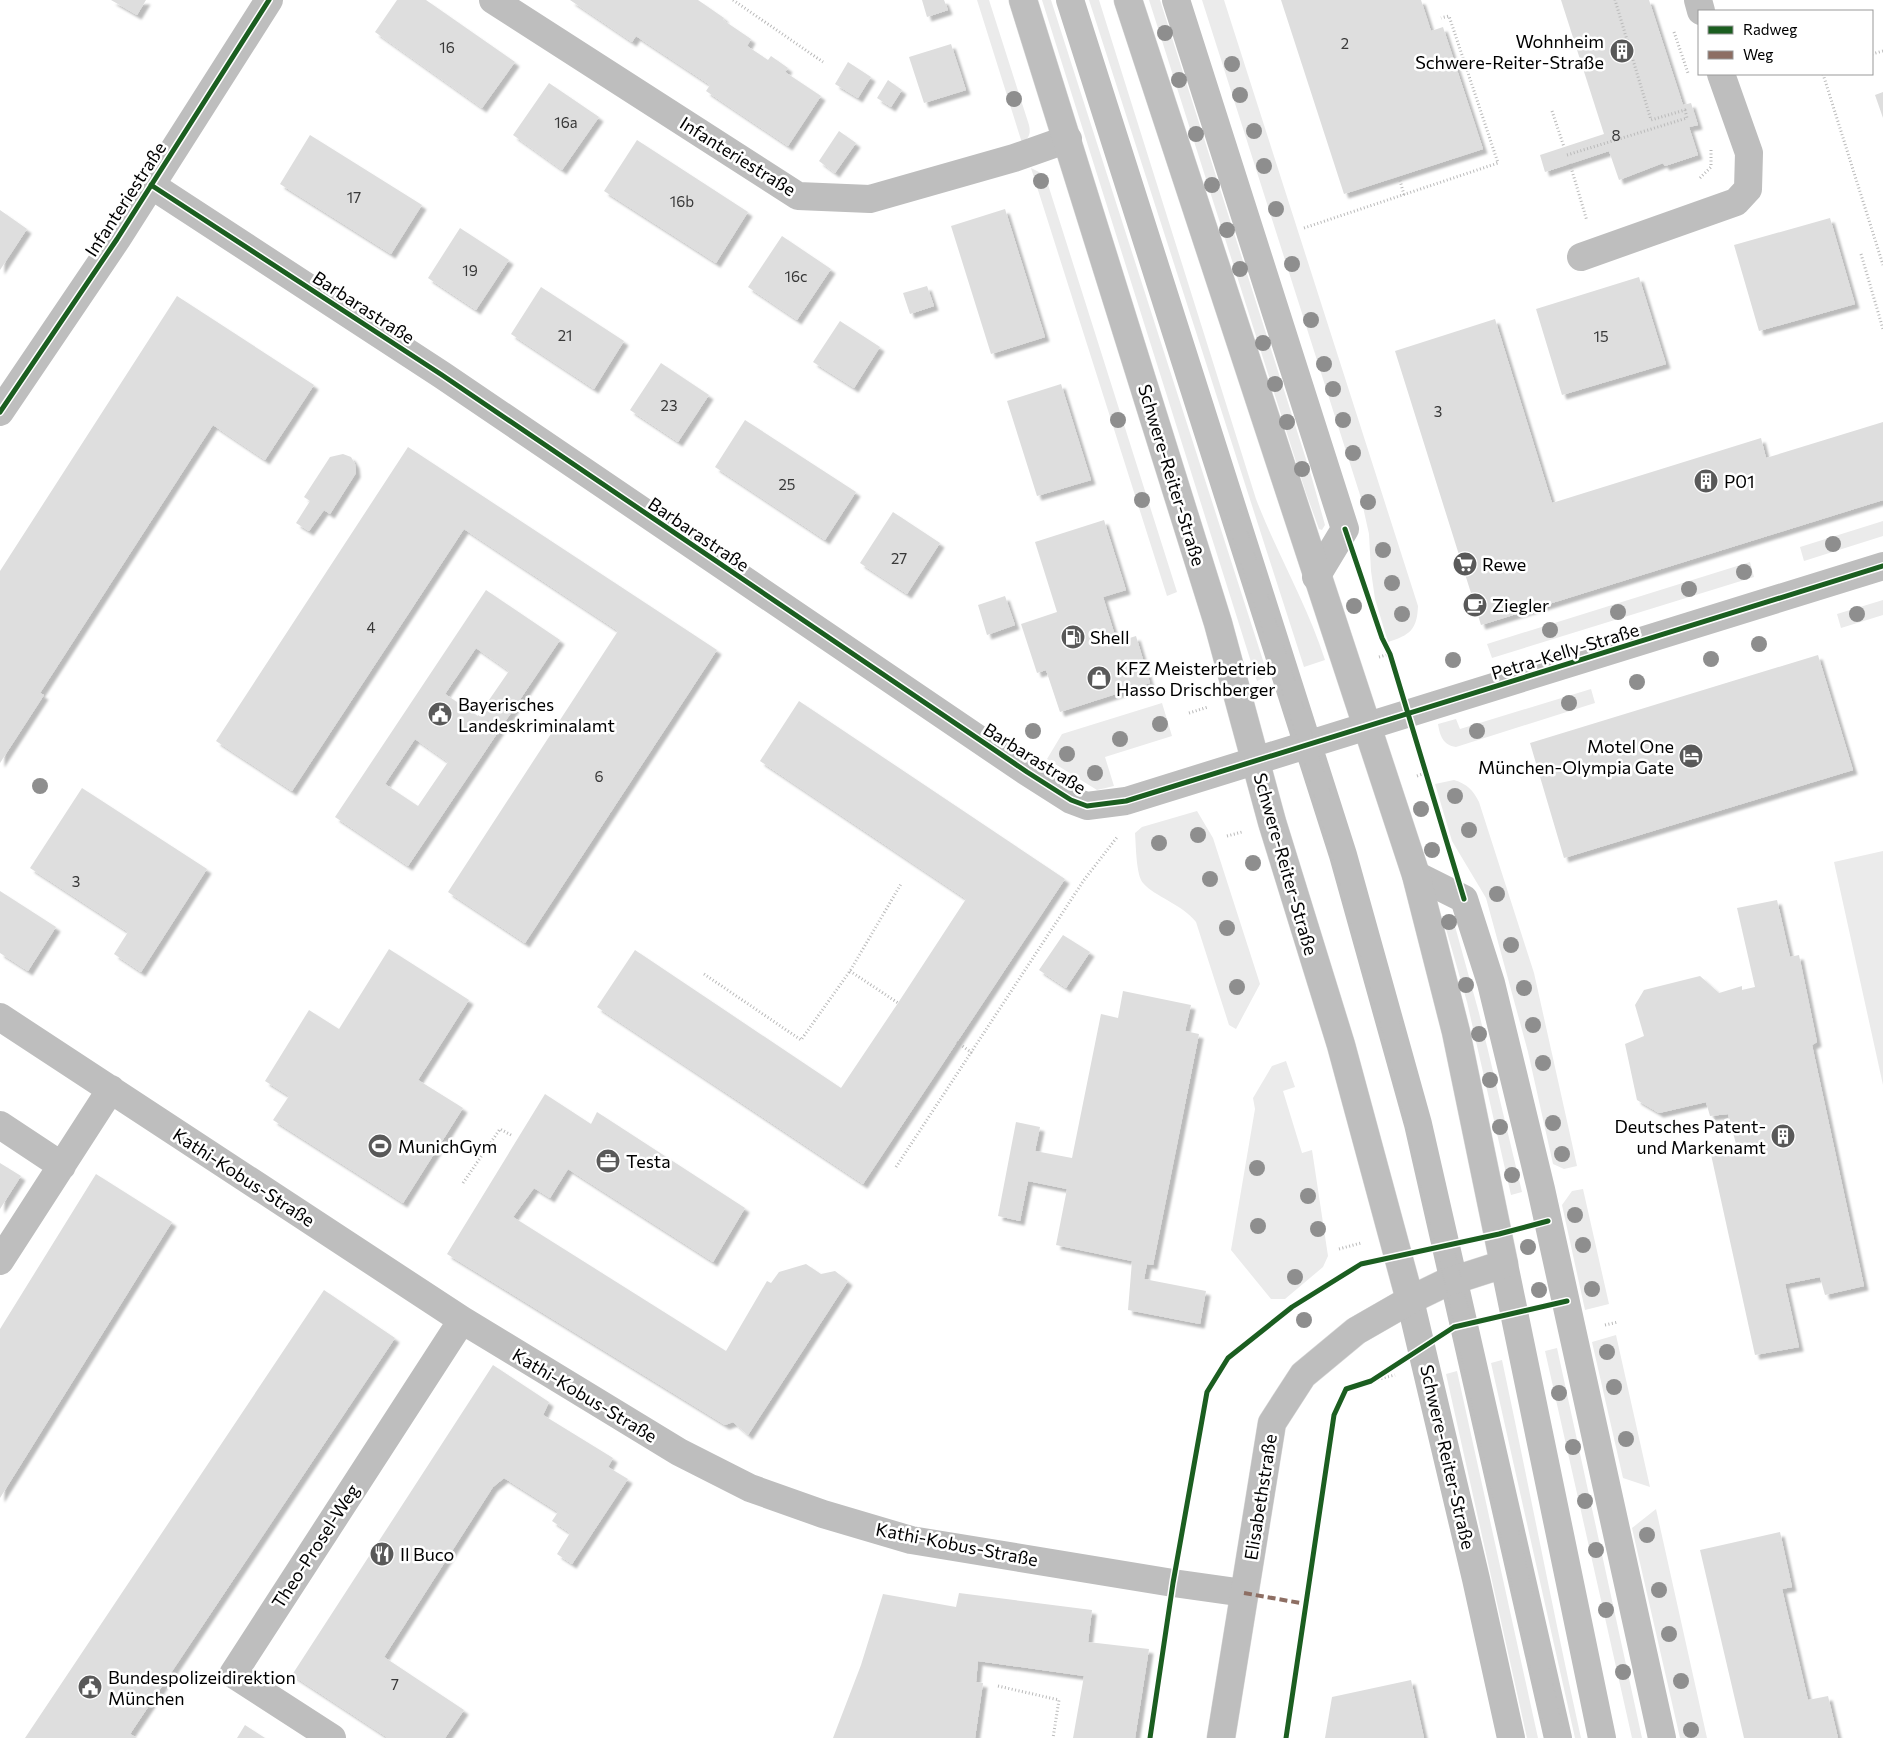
<svg xmlns="http://www.w3.org/2000/svg" width="1883" height="1738" font-family="Commissioner,sans-serif">
  <style>
    .green { fill: #ebebeb }
    .building { fill: #dedede; fill-rule: evenodd; filter: url(#shadow) }
    .lines { fill: none; stroke-linecap: round; stroke-linejoin: round }
    .major-casing { stroke: #dbdbdb; stroke-width: 29 }
    .path { stroke: #b9b9b9; stroke-width: 3; stroke-dasharray: 1 2.5; stroke-linecap: butt }
    .minor { stroke: #bebebe; stroke-width: 28 }
    .major { stroke: #bebebe; stroke-width: 28 }
    .tram { stroke: #bebebe; stroke-width: 1 }
    .quiet { stroke: #8d6e63; stroke-width: 4; stroke-dasharray: 8 4; stroke-linecap: butt }
    .cycleway-casing { stroke: #fff; stroke-width: 8 }
    .cycleway { stroke: #1b5e20; stroke-width: 5 }
    .tree { fill: #8e8e8e }
    .labels { text-anchor: middle; dominant-baseline: central; stroke-width: 5; stroke-linejoin: round; paint-order: stroke }
    .number-label { font-size: 15px; fill: #383838 }
    .poi-label { font-size: 18px; fill: #000; stroke: #fff; text-anchor: start }
    .street-label { font-size: 18px; fill: #000; stroke: #fff }
  </style>
  <defs>
    <filter id="shadow"><feDropShadow dx="4.5" dy="4.5" stdDeviation="1" flood-color="#0004"/></filter>
  </defs>
  <rect width="100%" height="100%" fill="#fff"/>
  <path class="green" d="M977,0H989L1029,125C1031,134 1029,138 1022,143Z
    M1042,0H1051L1268,676L1257,681Z
    M1089,0H1099L1256,499C1277,554 1307,604 1325,660L1304,667Z
    M1149,0H1160L1311,475L1325,525L1322,530L1319,529L1306,493Z
    M1202,0H1224L1418,606C1417,630 1410,635 1388,642L1375,599L1371,571L1369,534L1361,498Z
    M1031,168L1045,175L1177,592L1167,596Z
    M1883,521V536L1804,561L1800,547Z
    M1750,562L1754,577L1492,658L1487,644Z
    M1883,600V615L1841,628L1837,614Z
    M1591,689L1595,703L1456,747C1443,745 1440,736 1438,724L1456,719L1460,729Z
    M1162,703L1172,736L1105,757L1114,786L1097,790L1047,759L1062,734Z
    M1454,780C1467,784 1473,790 1479,802L1534,973L1577,1166L1564,1169L1553,1164L1528,1052L1486,898L1452,841L1435,784Z
    M1197,811L1213,838L1260,984L1236,1029L1229,1025L1196,922C1182,904 1155,897 1143,883C1136,875 1136,845 1135,833L1142,827Z
    M1883,851V1085L1834,862Z
    M1449,915L1453,919L1479,1013L1522,1192L1511,1195L1467,1002L1444,922L1445,917Z
    M1286,1061L1295,1087L1283,1091L1302,1153L1312,1150L1328,1256L1323,1267L1285,1299H1271L1231,1250L1255,1109L1253,1098L1272,1066Z
    M1583,1189L1609,1304L1585,1310L1562,1205L1572,1191Z
    M1616,1335L1650,1487L1623,1478L1592,1342Z
    M1557,1348L1642,1738H1632L1545,1351Z
    M1502,1360C1529,1486 1553,1612 1581,1738H1575L1491,1363Z
    M1457,1371L1538,1738H1527L1446,1374Z
    M1656,1509L1707,1738H1680L1632,1528Z"/>
  <path class="building" d="M111,0H146L137,15Z
    M397,0H426L515,62L482,108L375,32Z
    M570,0H698L724,18L723,20L751,39L747,46L768,60L771,56L788,68L785,72L821,96L788,146L706,91L710,85L636,36L632,42Z
    M922,0H944L948,10L927,17Z
    M1281,0H1421L1431,31L1443,27L1483,149L1344,194Z
    M1561,0H1649L1683,105L1691,103L1698,125L1689,127L1698,155L1665,166L1663,163L1619,180L1609,151L1545,172L1540,155L1604,134Z
    M951,44L966,90L924,103L909,57Z
    M848,62L871,77L858,98L835,84Z
    M888,80L902,90L891,107L877,98Z
    M549,83L599,117L562,170L513,135Z
    M1883,92V118L1875,95Z
    M839,131L856,143L835,173L819,161Z
    M310,135L422,205L391,254L280,184Z
    M637,140L748,212L716,263L604,191Z
    M1005,209L1045,337L991,354L951,226Z
    M0,210L27,229L0,270Z
    M1830,218L1855,304L1759,331L1734,245Z
    M460,228L509,260L476,310L428,278Z
    M782,236L831,269L797,320L748,287Z
    M1639,277L1666,364L1562,395L1536,309Z
    M927,286L934,306L910,314L903,293Z
    M541,287L624,341L594,389L511,334Z
    M177,296L314,385L265,460L213,425L40,693L44,695L0,763V571Z
    M1495,319L1552,503L1761,438L1766,458L1883,422V500L1481,625L1395,351Z
    M840,321L880,347L854,388L813,362Z
    M661,363L709,395L678,442L630,410Z
    M1061,384L1091,480L1037,496L1007,401Z
    M745,420L856,492L825,540L715,467Z
    M408,447L717,650L525,943L448,892L618,631L464,529L292,791L216,741Z
    M343,454L351,457L355,464L356,473L330,514L324,510L309,531L296,523L310,501L304,497L330,457Z
    M893,512L940,543L907,594L860,563Z
    M1104,520L1126,590L1103,597L1117,642L1136,636L1150,683L1060,712L1046,670L1037,673L1021,624L1057,612L1035,542Z
    M486,590L560,640L408,866L335,817ZM476,648L509,671L478,716L445,694ZM415,739L448,762L418,806L385,784Z
    M1005,596L1015,625L987,635L978,605Z
    M1818,655L1853,770L1564,858L1530,743Z
    M799,701L1065,879L863,1184L597,1007L635,950L841,1088L898,1003L966,899L760,761Z
    M82,788L207,869L141,972L114,954L128,932L30,868Z
    M0,891L56,927L28,971L0,953Z
    M1777,900L1790,957L1799,955L1817,1042L1812,1045L1864,1286L1825,1295L1820,1277L1785,1284L1799,1347L1755,1355L1710,1150L1736,1144L1728,1114L1710,1116L1706,1102L1659,1113L1637,1100L1625,1044L1644,1036L1635,1005L1644,990L1700,976L1719,993L1742,986V990L1755,987L1737,908Z
    M1063,935L1090,952L1066,988L1039,970Z
    M389,949L469,1000L418,1080L463,1108L403,1203L273,1120L289,1096L265,1081L309,1010L339,1029Z
    M1123,991L1191,1005L1185,1031L1199,1034L1153,1265L1147,1264L1144,1279L1206,1291L1200,1324L1128,1310L1132,1261L1056,1245L1067,1189L1028,1181L1020,1221L998,1216L1016,1122L1040,1127L1035,1151L1072,1158L1101,1014L1118,1018Z
    M545,1094L591,1124L597,1112L745,1208L713,1262L568,1169L550,1198L534,1188L513,1217L726,1351L767,1281L771,1283L779,1272L806,1264L821,1274L835,1271L848,1281L748,1435L733,1422L725,1425L447,1254Z
    M0,1163L21,1176L0,1209Z
    M96,1174L172,1222L0,1498V1329Z
    M324,1290L395,1338L130,1734L137,1738H25Z
    M493,1365L549,1402L543,1415L613,1458L608,1467L628,1479L572,1564L557,1554L570,1533L552,1521L558,1512L504,1478L493,1487L384,1657L464,1710L445,1738H388L292,1675Z
    M1780,1532L1792,1587L1782,1589L1808,1700L1828,1696L1838,1738H1744L1700,1550Z
    M959,1593L1092,1610L1088,1642L1149,1649L1135,1738H1073L1084,1676L978,1661L976,1682L983,1683L975,1738H833L861,1665L883,1594L956,1607Z
    M1411,1680L1424,1738H1325L1332,1697Z
    M245,1725L265,1738H237Z"/>
  <g class="lines">
    <defs>
      <path id="major" d="M1023,0L1218,623L1272,822L1341,1045L1410,1300
        M1128,0L1416,875L1456,1032L1504,1264L1445,1283L1410,1300L1356,1331L1303,1375L1272,1423L1221,1738"/>
    </defs>
    <use href="#major" class="major-casing"/>
    <path class="path" d="M733,0L823,62
      M1674,32L1688,73
      M1872,54L1883,51
      M1823,74L1883,265
      M1552,111L1564,147
      M1567,155L1687,118L1685,110L1651,120L1615,0
      M1570,164L1587,221
      M1399,177L1404,195
      M1700,178L1711,167V148
      M1304,228L1498,163L1449,16L1441,18
      M1861,254L1883,329
      M1379,657L1390,654
      M1189,713L1208,707
      M1417,776L1425,773
      M1227,836L1242,832
      M850,971L898,1003
      M704,974L801,1040L850,971L901,884
      M957,1042L972,1053
      M896,1167L1084,880L1118,836
      M463,1183L500,1129L511,1135
      M1339,1249L1361,1243
      M1605,1325L1618,1322
      M1371,1381L1395,1375
      M998,1686L1059,1700L1053,1738"/>
    <path class="minor" d="M493,0L798,196L870,199L1014,158L1068,139
      M1070,0L1343,855L1418,1124L1558,1738
      M1176,0L1345,529L1316,577
      M1698,0L1701,11
      M151,185L442,375L1027,772L1071,800L1087,806L1126,801L1883,566
      M1581,257L1736,202L1748,189L1749,153L1721,74
      M0,412L117,239L269,0
      M1416,875L1464,899L1491,983L1541,1189L1662,1738
      M0,1017L462,1320L679,1452L750,1488L823,1514L911,1540L1173,1583L1244,1593
      M0,1125L62,1166
      M0,1261L111,1089
      M1504,1264L1602,1738
      M1410,1300L1476,1579L1511,1738
      M332,1738L233,1674L462,1320"/>
    <use href="#major" class="major"/>
    <path class="tram" d="M1060,0L1300,747L1382,1030L1445,1283L1546,1738
      M1078,0L1334,803C1379,925 1408,1054 1438,1181C1483,1366 1523,1552 1565,1738"/>
    <path class="quiet" d="M1244,1593L1306,1604"/>
    <defs>
      <path id="cycleway" d="M151,185L442,375L1027,772L1071,800L1087,806L1126,801L1883,566
        M0,412L117,239L269,0
        M1345,529L1382,638L1390,654L1464,899
        M1150,1738L1173,1583L1207,1392L1228,1358L1292,1307L1361,1264L1499,1234L1548,1221
        M1286,1738L1334,1415L1346,1389L1371,1381L1454,1327L1567,1301"/>
    </defs>
    <use href="#cycleway" class="cycleway-casing"/>
    <use href="#cycleway" class="cycleway"/>
  </g>
  <g class="tree">
    <circle cx="1165" cy="33" r="8"/>
    <circle cx="1232" cy="64" r="8"/>
    <circle cx="1179" cy="80" r="8"/>
    <circle cx="1240" cy="95" r="8"/>
    <circle cx="1014" cy="99" r="8"/>
    <circle cx="1254" cy="131" r="8"/>
    <circle cx="1196" cy="134" r="8"/>
    <circle cx="1264" cy="166" r="8"/>
    <circle cx="1041" cy="181" r="8"/>
    <circle cx="1212" cy="185" r="8"/>
    <circle cx="1276" cy="209" r="8"/>
    <circle cx="1227" cy="230" r="8"/>
    <circle cx="1292" cy="264" r="8"/>
    <circle cx="1240" cy="269" r="8"/>
    <circle cx="1311" cy="320" r="8"/>
    <circle cx="1263" cy="343" r="8"/>
    <circle cx="1324" cy="364" r="8"/>
    <circle cx="1275" cy="384" r="8"/>
    <circle cx="1333" cy="389" r="8"/>
    <circle cx="1118" cy="420" r="8"/>
    <circle cx="1343" cy="420" r="8"/>
    <circle cx="1287" cy="422" r="8"/>
    <circle cx="1353" cy="453" r="8"/>
    <circle cx="1302" cy="469" r="8"/>
    <circle cx="1142" cy="500" r="8"/>
    <circle cx="1368" cy="502" r="8"/>
    <circle cx="1833" cy="544" r="8"/>
    <circle cx="1383" cy="550" r="8"/>
    <circle cx="1744" cy="572" r="8"/>
    <circle cx="1392" cy="583" r="8"/>
    <circle cx="1689" cy="589" r="8"/>
    <circle cx="1354" cy="606" r="8"/>
    <circle cx="1618" cy="612" r="8"/>
    <circle cx="1402" cy="614" r="8"/>
    <circle cx="1857" cy="614" r="8"/>
    <circle cx="1550" cy="630" r="8"/>
    <circle cx="1759" cy="644" r="8"/>
    <circle cx="1711" cy="659" r="8"/>
    <circle cx="1453" cy="660" r="8"/>
    <circle cx="1637" cy="682" r="8"/>
    <circle cx="1569" cy="703" r="8"/>
    <circle cx="1160" cy="724" r="8"/>
    <circle cx="1033" cy="731" r="8"/>
    <circle cx="1477" cy="731" r="8"/>
    <circle cx="1120" cy="739" r="8"/>
    <circle cx="1067" cy="754" r="8"/>
    <circle cx="1095" cy="773" r="8"/>
    <circle cx="40" cy="786" r="8"/>
    <circle cx="1455" cy="796" r="8"/>
    <circle cx="1421" cy="809" r="8"/>
    <circle cx="1469" cy="830" r="8"/>
    <circle cx="1198" cy="835" r="8"/>
    <circle cx="1159" cy="843" r="8"/>
    <circle cx="1432" cy="850" r="8"/>
    <circle cx="1253" cy="863" r="8"/>
    <circle cx="1210" cy="879" r="8"/>
    <circle cx="1497" cy="894" r="8"/>
    <circle cx="1449" cy="922" r="8"/>
    <circle cx="1227" cy="928" r="8"/>
    <circle cx="1511" cy="945" r="8"/>
    <circle cx="1466" cy="985" r="8"/>
    <circle cx="1237" cy="987" r="8"/>
    <circle cx="1524" cy="988" r="8"/>
    <circle cx="1533" cy="1025" r="8"/>
    <circle cx="1479" cy="1034" r="8"/>
    <circle cx="1543" cy="1063" r="8"/>
    <circle cx="1490" cy="1080" r="8"/>
    <circle cx="1553" cy="1123" r="8"/>
    <circle cx="1500" cy="1127" r="8"/>
    <circle cx="1562" cy="1154" r="8"/>
    <circle cx="1257" cy="1168" r="8"/>
    <circle cx="1512" cy="1175" r="8"/>
    <circle cx="1308" cy="1196" r="8"/>
    <circle cx="1575" cy="1215" r="8"/>
    <circle cx="1258" cy="1226" r="8"/>
    <circle cx="1318" cy="1229" r="8"/>
    <circle cx="1583" cy="1245" r="8"/>
    <circle cx="1528" cy="1247" r="8"/>
    <circle cx="1295" cy="1277" r="8"/>
    <circle cx="1592" cy="1289" r="8"/>
    <circle cx="1539" cy="1290" r="8"/>
    <circle cx="1304" cy="1320" r="8"/>
    <circle cx="1607" cy="1352" r="8"/>
    <circle cx="1614" cy="1387" r="8"/>
    <circle cx="1559" cy="1393" r="8"/>
    <circle cx="1626" cy="1439" r="8"/>
    <circle cx="1573" cy="1447" r="8"/>
    <circle cx="1585" cy="1501" r="8"/>
    <circle cx="1647" cy="1535" r="8"/>
    <circle cx="1596" cy="1550" r="8"/>
    <circle cx="1659" cy="1590" r="8"/>
    <circle cx="1606" cy="1610" r="8"/>
    <circle cx="1669" cy="1634" r="8"/>
    <circle cx="1623" cy="1672" r="8"/>
    <circle cx="1681" cy="1681" r="8"/>
    <circle cx="1691" cy="1730" r="8"/>
  </g>
  <defs>
    <symbol id="building-disc" viewBox="-11 -11 22 22"><circle r="9.5" fill="#595959" stroke="#fff"/><path d="M-4-6H4V6H1V3H-1V6H-4ZM-2.5-4.3h1.7v1.8h-1.7ZM.8-4.3h1.7v1.8H.8ZM-2.5-1h1.7V.8h-1.7ZM.8-1h1.7V.8H.8Z" fill="#fff"/></symbol>
    <symbol id="supermarket-disc" viewBox="-11 -11 22 22"><circle r="9.5" fill="#595959" stroke="#fff"/><path d="M-6-5.5h2.5l.6 2H6L4.5 2H-2.5L-4.4-4H-6ZM-1.5 3.2a1.3 1.3 0 1 0 .1 0ZM3 3.2a1.3 1.3 0 1 0 .1 0Z" fill="#fff"/></symbol>
    <symbol id="cafe-disc" viewBox="-11 -11 22 22"><circle r="9.5" fill="#595959" stroke="#fff"/><path d="M-5.5-4.5H6V0H3Q3 3.5 0 3.5H-2.5Q-5.5 3.5-5.5 0ZM3-3.2v2h1.7v-2ZM-6 4.5H4V6H-6Z" fill="#fff"/></symbol>
    <symbol id="fuel-disc" viewBox="-11 -11 22 22"><circle r="9.5" fill="#595959" stroke="#fff"/><path d="M-5.5-6h7V0h2V4h1.3V-2.5L3-4.5l.8-.8L6-3V5H2.5V1h-1V6h-7ZM-4.2-4.7v3.2H.2V-4.7Z" fill="#fff"/></symbol>
    <symbol id="shop-disc" viewBox="-11 -11 22 22"><circle r="9.5" fill="#595959" stroke="#fff"/><path d="M-5-2.5h2.3a2.7 3.5 0 0 1 5.4 0H5L5.5 6h-11ZM-1.5-2.5h3a1.5 2.3 0 0 0-3 0Z" fill="#fff"/></symbol>
    <symbol id="civic-disc" viewBox="-11 -11 22 22"><circle r="9.5" fill="#595959" stroke="#fff"/><path d="M-.6-6.5H3V-4.5H.6V-3L4-1V1h2V6H-6V1h2V-1L-.6-3ZM-1.2 2.5V6h2.4V2.5Z" fill="#fff"/></symbol>
    <symbol id="hotel-disc" viewBox="-11 -11 22 22"><circle r="9.5" fill="#595959" stroke="#fff"/><path d="M-6-4.5h1.5V1H6V5H4.5V3h-9V5H-6ZM-4 0a1.8 1.8 0 1 1 3.6 0ZM.5 0V-2.5h3Q6-2.5 6 0Z" fill="#fff"/></symbol>
    <symbol id="stadium-disc" viewBox="-11 -11 22 22"><circle r="9.5" fill="#595959" stroke="#fff"/><path d="M0-5a6.5 5 0 1 0 0 10a6.5 5 0 1 0 0-10ZM-3.5-1.8h7v3.6h-7Z" fill="#fff"/></symbol>
    <symbol id="office-disc" viewBox="-11 -11 22 22"><circle r="9.5" fill="#595959" stroke="#fff"/><path d="M-6-3h4V-5.5h4V-3h4V5H-6ZM-1-4.5V-3h2v-1.5ZM-6 0V1H6V0Z" fill="#fff"/></symbol>
    <symbol id="restaurant-disc" viewBox="-11 -11 22 22"><circle r="9.5" fill="#595959" stroke="#fff"/><path d="M-5-6h1v4h1v-4h1v4h1v-4h1v5L-1.5 .5V6h-2V.5L-5-1ZM5-6V6H3V1.5H1.5Q1.5-4 5-6Z" fill="#fff"/></symbol>
  </defs>
  <g fill-rule="evenodd">
    <use href="#building-disc" x="1608" y="37" width="28" height="28"/>
    <use href="#building-disc" x="1692" y="467" width="28" height="28"/>
    <use href="#supermarket-disc" x="1451" y="550" width="28" height="28"/>
    <use href="#cafe-disc" x="1461" y="591" width="28" height="28"/>
    <use href="#fuel-disc" x="1059" y="623" width="28" height="28"/>
    <use href="#shop-disc" x="1085" y="664" width="28" height="28"/>
    <use href="#civic-disc" x="426" y="700" width="28" height="28"/>
    <use href="#hotel-disc" x="1677" y="742" width="28" height="28"/>
    <use href="#building-disc" x="1769" y="1122" width="28" height="28"/>
    <use href="#stadium-disc" x="366" y="1132" width="28" height="28"/>
    <use href="#office-disc" x="594" y="1147" width="28" height="28"/>
    <use href="#restaurant-disc" x="368" y="1540" width="28" height="28"/>
    <use href="#civic-disc" x="76" y="1673" width="28" height="28"/>
  </g>
  <g class="labels">
    <g class="number-label">
      <text x="1345" y="43">2</text>
      <text x="447" y="47">16</text>
      <text x="566" y="122">16a</text>
      <text x="1616" y="135">8</text>
      <text x="354" y="197">17</text>
      <text x="682" y="201">16b</text>
      <text x="470" y="270">19</text>
      <text x="796" y="276">16c</text>
      <text x="565" y="335">21</text>
      <text x="1601" y="336">15</text>
      <text x="669" y="405">23</text>
      <text x="1438" y="411">3</text>
      <text x="787" y="484">25</text>
      <text x="899" y="558">27</text>
      <text x="371" y="627">4</text>
      <text x="599" y="776">6</text>
      <text x="76" y="881">3</text>
      <text x="395" y="1684">7</text>
    </g>
    <g class="poi-label">
      <text x="1604" y="41" text-anchor="end">Wohnheim<tspan x="1604" dy="21">Schwere-Reiter-Straße</tspan></text>
      <text x="1724" y="481">P01</text>
      <text x="1482" y="564">Rewe</text>
      <text x="1492" y="605">Ziegler</text>
      <text x="1090" y="637">Shell</text>
      <text x="1116" y="668">KFZ Meisterbetrieb<tspan x="1116" dy="21">Hasso Drischberger</tspan></text>
      <text x="458" y="704">Bayerisches<tspan x="458" dy="21">Landeskriminalamt</tspan></text>
      <text x="1674" y="746" text-anchor="end">Motel One<tspan x="1674" dy="21">München-Olympia Gate</tspan></text>
      <text x="1766" y="1126" text-anchor="end">Deutsches Patent-<tspan x="1766" dy="21">und Markenamt</tspan></text>
      <text x="398" y="1146">MunichGym</text>
      <text x="626" y="1161">Testa</text>
      <text x="400" y="1554">Il Buco</text>
      <text x="108" y="1677">Bundespolizeidirektion<tspan x="108" dy="21">München</tspan></text>
    </g>
    <g class="street-label">
      <text transform="translate(738 156) rotate(32)">Infanteriestraße</text>
      <text transform="translate(125 199) rotate(-57)">Infanteriestraße</text>
      <text transform="translate(364 307) rotate(33)">Barbarastraße</text>
      <text transform="translate(1172 475) rotate(73)">Schwere-Reiter-Straße</text>
      <text transform="translate(699 534) rotate(34)">Barbarastraße</text>
      <text transform="translate(1565 651) rotate(-17)">Petra-Kelly-Straße</text>
      <text transform="translate(1035 758) rotate(32)">Barbarastraße</text>
      <text transform="translate(1286 864) rotate(74)">Schwere-Reiter-Straße</text>
      <text transform="translate(244 1177) rotate(33)">Kathi-Kobus-Straße</text>
      <text transform="translate(585 1395) rotate(31)">Kathi-Kobus-Straße</text>
      <text transform="translate(1448 1457) rotate(77)">Schwere-Reiter-Straße</text>
      <text transform="translate(1260 1497) rotate(-81)">Elisabethstraße</text>
      <text transform="translate(957 1544) rotate(11)">Kathi-Kobus-Straße</text>
      <text transform="translate(315 1546) rotate(-57)">Theo-Prosel-Weg</text>
    </g>
  </g>
  <rect x="1698" y="10" width="175" height="65" fill="#ffffff" stroke="#999999"/>
  <rect x="1708" y="26" width="25" height="8" fill="#1b5e20" stroke="#999999"/>
  <text x="1743" y="35" font-size="15" fill="#000000">Radweg</text>
  <rect x="1708" y="51" width="25" height="8" fill="#8d6e63" stroke="#999999"/>
  <text x="1743" y="60" font-size="15" fill="#000000">Weg</text>
</svg>
